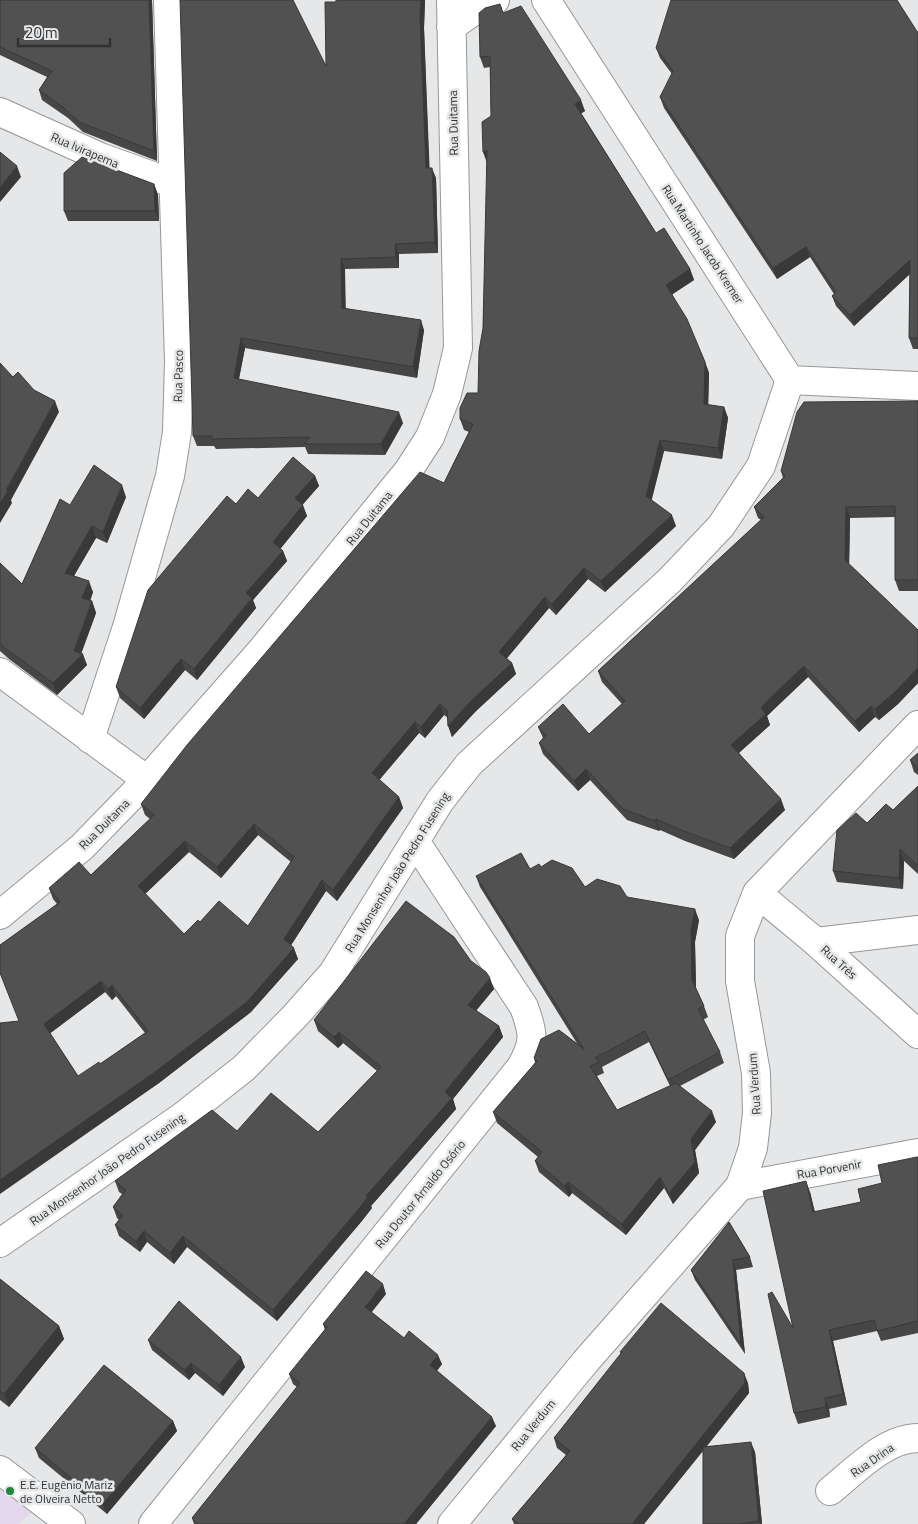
<svg xmlns="http://www.w3.org/2000/svg" width="918" height="1524" font-family="'Titillium Web',sans-serif">
  <style>
    .education { fill: #e3d8ec }
    .lines { fill: none; stroke-linecap: round; stroke-linejoin: round }
    .minor-casing { stroke: #959798; stroke-width: 30 }
    .tertiary-casing { stroke: #959798; stroke-width: 30 }
    .minor { stroke: #fff; stroke-width: 28 }
    .tertiary { stroke: #fff; stroke-width: 28 }
    .wall { fill: #464647; fill-rule: evenodd }
    .shaded-wall { fill: #393939 }
    .building { fill: #515152; stroke: #393939; fill-rule: evenodd }
    .poi-dot { fill: #1c863c; stroke: #e5e7e8; stroke-width: 2 }
    .labels { text-anchor: middle; dominant-baseline: central; stroke-width: 5; stroke-linejoin: round; paint-order: stroke }
    .street-label { font-size: 12px; fill: #303132; stroke: #e5e7e8 }
    .poi-label { font-size: 12px; fill: #303132; stroke: #e5e7e8; text-anchor: start }
  </style>
  <rect width="100%" height="100%" fill="#e5e7e8"/>
  <path class="education" d="M0,1476L39,1506L18,1524H0Z"/>
  <g class="lines">
    <defs>
      <path id="minor" d="M451,27L482,5L495,0
        M0,112L100,157L172,183
        M0,672L147,780
        M90,739L127,627L170,476L177,432L179,361L168,0
        M757,893L816,942L918,1034
        M0,915L82,847L147,780L261,651L408,471L430,437L447,394L458,348L451,0
        M816,942L918,930
        M740,1186L918,1153
        M0,1243L183,1116L244,1068L295,1016L333,973L440,801L469,764L670,580L721,526L761,466L790,380
        M0,1470L71,1524
        M830,1491C854,1472 885,1438 918,1438
        M153,1524L521,1067C535,1042 534,1034 524,1007L415,841
        M452,1524L586,1361L740,1186L753,1148L757,1113L756,1073L740,981V936L757,893L918,725"/>
      <path id="tertiary" d="M546,0L790,380L918,386"/>
    </defs>
    <use href="#minor" class="minor-casing"/>
    <use href="#tertiary" class="tertiary-casing"/>
    <use href="#minor" class="minor"/>
    <use href="#tertiary" class="tertiary"/>
  </g>
  <path class="wall" d="M0,0H152L157,161L83,132L68,118L42,100L39,90L47,77L0,55Z
    M336,0H425L424,28L429,168L436,178L438,253L399,254V268L345,269V308L424,330L417,378L245,348L239,379L403,423L385,455L308,454L305,447L216,449L214,446H197L193,436L326,66Z
    M504,13L585,111L581,113L656,233L690,269L694,280L672,294L705,362L709,373L708,405L724,407L728,418L722,459L664,451L651,500L676,526L605,592L588,579L556,615L549,608L506,659L512,663L516,674L475,712L452,737L448,718L444,715L425,738L419,733L379,780L399,797L403,808L337,901L326,891L291,945L298,959L251,1012L159,1083L20,1179L19,1021L57,904L53,899L49,888L91,875L150,819L145,815L141,804L444,483L469,432L464,430L460,419L478,393L483,328L491,116L490,67L484,68L480,57ZM258,835L291,862L248,926L200,922L184,934L145,894L189,852L221,878ZM105,992L112,1000L116,996L145,1033L100,1064L78,1076L50,1033Z
    M918,33V349H913L909,338L910,274L854,326L836,306L832,296L834,294L810,257L777,279L664,108L660,97L672,74L660,58L656,48Z
    M154,184L158,195L159,221H68L64,211Z
    M918,401V591H899L895,580V517L850,518L849,564L918,630V683L898,704L879,720L875,717L859,732L808,677L773,710L767,716L770,725L739,753L785,810L734,859L685,841L660,830L659,831L627,820L590,780L578,791L543,754L539,743L543,738L538,727L589,734L622,704L602,682L598,671L761,520L758,518L754,507L783,478L781,471Z
    M315,476L319,486L302,504L307,516L280,549L283,551L287,561L253,600L256,608L197,680L185,670L144,719L120,698L116,687L236,504L258,498Z
    M126,497L107,543L96,538L74,576L93,592L90,601H92L96,613L81,653L87,665L57,695L9,659L0,651V563L22,584L70,505Z
    M918,753V775L914,772L910,760Z
    M918,786V874L904,861L903,889L837,882L833,871L867,823L893,810Z
    M541,867L585,887L627,897L699,920L695,942L696,988L704,1006L708,1017L703,1020L720,1052L724,1063L680,1086L716,1122L695,1150L699,1173L673,1204L664,1188L626,1235L572,1193L569,1197L539,1172L535,1161L538,1157L497,1123L493,1112L535,1063L534,1058L578,1045L480,887L476,876L530,869ZM649,1042L670,1086L617,1110L597,1076L604,1073L602,1067Z
    M471,961L494,989L476,1011L499,1026L503,1037L453,1099L456,1109L371,1206L372,1208L361,1222L277,1321L187,1247L174,1264L147,1242L140,1252L119,1236L115,1225L119,1220L117,1218L113,1207L122,1194L119,1192L115,1181L237,1131L318,1132L377,1071L343,1043L338,1048L318,1031L314,1020Z
    M918,1157V1333L881,1341L877,1331L833,1341L847,1405L829,1409L830,1417L798,1424L794,1413L793,1328L810,1192L815,1212L861,1202L882,1183Z
    M729,1222L750,1257L753,1267L736,1270L745,1354L695,1280L691,1270Z
    M0,1279L59,1326L64,1339L9,1407L0,1400Z
    M386,1294L371,1312L404,1338L442,1364L437,1371L496,1426L416,1524H194L192,1518L297,1387L293,1384L289,1374L325,1330L323,1324Z
    M148,1340L245,1367L223,1396L195,1373L189,1380L152,1350Z
    M620,1352L748,1383L749,1393L707,1446L755,1452L762,1524H703V1451L644,1524H514L512,1519L566,1455L557,1448L554,1438L621,1354Z
    M173,1421L177,1431L107,1514L39,1458L35,1448Z"/>
  <path class="shaded-wall" d="M149,0H152L157,161L154,151Z
    M421,0H425L424,28L430,178L426,168L420,18Z
    M581,100L585,111L579,115L575,104Z
    M487,150V163L483,152Z
    M17,166L21,177L0,202V187Z
    M432,168L436,178L438,253L435,242Z
    M154,184L158,195L159,221L155,211Z
    M395,244L399,254V268L396,257Z
    M806,247L810,257L777,279L773,268Z
    M341,259L345,269L346,318L342,308Z
    M910,260L914,270L854,326L850,315Z
    M690,269L694,280L670,296L666,285Z
    M421,320L424,330L417,378L413,367Z
    M241,338L245,348L237,388L234,378Z
    M705,362L709,373L708,415L704,404Z
    M55,401L59,412L11,500L12,503L0,523V504L6,490Z
    M724,407L728,418L722,459L718,448Z
    M399,412L403,423L385,455L381,444Z
    M660,440L664,451L650,507L646,496Z
    M315,476L319,486L299,509L295,498Z
    M122,485L126,497L107,543L103,532Z
    M303,505L307,516L277,553L273,542Z
    M846,507L850,518L849,571L845,560Z
    M672,515L676,526L605,592L601,581Z
    M92,526L96,538L69,584L65,573Z
    M283,551L287,561L253,600L256,608L197,680L194,669L246,593Z
    M584,568L588,579L556,615L552,604Z
    M89,581L93,592L87,610L82,598Z
    M545,597L549,608L503,663L499,652Z
    M92,601L96,613L80,657L83,654L87,665L57,695L53,683L74,651Z
    M181,659L185,670L144,719L140,708Z
    M512,663L516,674L475,712L452,737L448,726L471,701Z
    M804,666L808,677L767,716L770,725L735,756L731,745L761,708Z
    M918,668V683L898,704L879,720L875,709Z
    M440,704L444,715L425,738L421,727Z
    M871,706L875,717L859,732L855,721Z
    M415,722L419,733L376,784L372,773Z
    M586,769L590,780L578,791L574,781Z
    M399,797L403,808L337,901L333,890Z
    M781,799L785,810L734,859L730,848Z
    M656,819L660,830L659,831L655,821Z
    M254,824L258,835L221,878L217,867Z
    M185,841L189,852L142,897L138,886Z
    M900,849L904,861L903,889L899,878Z
    M322,880L326,891L288,950L284,939Z
    M695,909L699,920L695,942L696,991L692,980L691,931Z
    M294,948L298,959L251,1012L159,1083L0,1194V1180Z
    M490,978L494,989L471,1016L468,1005Z
    M101,981L105,992L48,1035L44,1024Z
    M112,985L116,996L112,1000L108,989Z
    M499,1026L503,1037L453,1099L456,1109L371,1206L372,1208L361,1222L277,1321L273,1310L366,1196L445,1092Z
    M339,1032L343,1043L338,1048L334,1037Z
    M712,1111L716,1122L695,1150L699,1173L673,1204L669,1193L691,1139Z
    M660,1177L664,1188L626,1235L622,1224Z
    M806,1181L810,1192L817,1223L813,1212Z
    M568,1182L572,1193L569,1197L565,1186Z
    M144,1231L147,1242L140,1252L136,1241Z
    M183,1236L187,1247L174,1264L170,1253Z
    M733,1260L736,1270L745,1354L741,1344Z
    M383,1284L386,1294L368,1317L365,1307Z
    M59,1326L64,1339L9,1407L4,1394Z
    M829,1330L833,1341L847,1405L843,1394Z
    M438,1355L442,1364L433,1375L430,1365Z
    M241,1357L245,1367L223,1396L219,1385Z
    M191,1363L195,1373L189,1380L185,1370Z
    M744,1373L748,1383L749,1393L644,1524H632Z
    M825,1398L829,1409L830,1417L826,1407Z
    M492,1417L496,1426L416,1524H404Z
    M173,1421L177,1431L107,1514L103,1504Z
    M751,1442L755,1452L762,1524H760L759,1521Z"/>
  <path class="building" d="M0,0H149L154,151L79,122L64,108L39,90L52,71L0,47Z
    M180,0H293L326,66L325,2H336V0H421L420,18L426,168H432L435,242L395,244L396,257L341,259L342,308L421,320L413,367L241,338L234,378L399,412L381,444H304L310,437L212,439V436H193Z
    M671,0H897L918,33V338H909L910,260L850,315L832,296L836,292L806,247L773,268L660,97L673,71L656,48Z
    M500,4L503,13L521,6L581,100L575,104L656,233L664,228L690,269L666,285L687,319L705,362L704,404L724,407L718,448L660,440L646,496L672,515L601,581L584,568L552,604L545,597L499,652L512,663L471,701L448,726L447,710L440,704L421,727L415,722L372,773L399,797L333,890L322,880L284,939L294,948L247,1002L155,1072L0,1180V1023L19,1021L0,973V945L60,902L49,888L79,862L91,875L154,815L141,804L187,745L420,472L444,483L473,424L460,419V408L467,393H478L479,351L483,328L487,150L483,152L482,122L491,116L490,56L480,57L479,13L485,8ZM254,824L294,857L248,926L219,901L200,922L198,920L184,934L138,886L185,841L217,867ZM101,981L108,989L112,985L148,1031L100,1064L99,1062L78,1076L44,1024Z
    M0,152L17,166L0,187Z
    M82,157L154,184L155,211H64V173Z
    M0,363L13,377L18,372L34,390L55,401L6,490L8,491L0,504Z
    M918,401V580H895V506L846,507L845,560L918,630V668L894,693L875,709L871,706L855,721L804,666L769,699L761,708L766,714L731,745L781,799L730,848L681,830L656,819L655,821L623,809L586,769L574,781L539,743L546,735L538,727L563,704L589,734L625,701L598,671L764,517L754,507L785,476L781,471L797,412L804,402Z
    M293,457L315,476L295,498L303,505L273,542L283,551L246,593L252,598L194,669L181,659L140,708L116,687L148,590L227,496L236,504L248,489L258,498Z
    M94,465L122,485L103,532L92,526L65,573L89,581L82,598L92,601L74,651L83,654L53,683L5,648L0,643V563L22,584L60,499L70,505Z
    M918,753V768L910,760Z
    M918,786V866L900,849L899,878L833,871L837,830L856,813L867,823L886,804L893,810Z
    M521,853L530,869L539,864L541,867L552,860L572,868L585,887L597,879L620,886L627,897L695,909L691,931L692,980L704,1006L698,1009L720,1052L668,1080L645,1031L595,1058L600,1062L590,1066L617,1110L676,1083L712,1111L691,1139L695,1162L669,1193L660,1177L622,1224L568,1182L565,1186L535,1161L542,1152L493,1112L537,1061L534,1058L541,1039L559,1030L584,1049L476,876Z
    M406,901L454,937L471,961L486,972L490,978L468,1005L499,1026L445,1092L452,1098L366,1196L368,1197L357,1211L273,1310L183,1236L170,1253L144,1231L136,1241L115,1225L123,1215L113,1207L126,1190L115,1181L212,1110L237,1131L271,1093L318,1132L381,1067L339,1032L334,1037L314,1020Z
    M917,1157H918V1321L877,1331L874,1320L829,1330L843,1394L825,1398L826,1407L794,1413L768,1294L772,1292L793,1328L763,1191L806,1181L813,1212L861,1202L858,1189L882,1183L878,1165Z
    M729,1222L750,1257L733,1260L741,1344L691,1270Z
    M366,1271L383,1284L365,1307L404,1338L409,1331L438,1355L430,1365L492,1417L404,1524H198L192,1518L300,1383L289,1374L327,1327L323,1324Z
    M0,1279L59,1326L4,1394L0,1391Z
    M179,1301L241,1357L219,1385L191,1363L185,1370L148,1340Z
    M661,1303L744,1373L745,1383L632,1524H519L512,1519L570,1451L554,1438L622,1352H620Z
    M104,1365L173,1421L103,1504L35,1448Z
    M751,1442L759,1521L739,1524H703V1447Z"/>
  <circle class="poi-dot" cx="10" cy="1491" r="5"/>
  <g class="labels">
    <g class="street-label">
      <text transform="translate(453 123) rotate(-91)">Rua Duitama</text>
      <text transform="translate(85 150) rotate(23)">Rua Ivirapema</text>
      <text transform="translate(703 244) rotate(57)">Rua Martinho Jacob Kremer</text>
      <text transform="translate(178 376) rotate(-89)">Rua Pasco</text>
      <text transform="translate(369 518) rotate(-51)">Rua Duitama</text>
      <text transform="translate(104 824) rotate(-45)">Rua Duitama</text>
      <text transform="translate(397 872) rotate(-58)">Rua Monsenhor João Pedro Fusening</text>
      <text transform="translate(839 962) rotate(42)">Rua Três</text>
      <text transform="translate(754 1084) rotate(-94)">Rua Verdum</text>
      <text transform="translate(107 1169) rotate(-35)">Rua Monsenhor João Pedro Fusening</text>
      <text transform="translate(829 1169) rotate(-10)">Rua Porvenir</text>
      <text transform="translate(420 1194) rotate(-51)">Rua Doutor Arnaldo Osório</text>
      <text transform="translate(533 1425) rotate(-51)">Rua Verdum</text>
      <text transform="translate(872 1460) rotate(-35)">Rua Drina</text>
    </g>
    <g class="poi-label">
      <text x="20" y="1484">E.E. Eugênio Mariz<tspan x="20" dy="14">de Olveira Netto</tspan></text>
    </g>
  </g>
  <path d="M18 38v8h92v-8" fill="none" stroke="#303132" stroke-width="2.5"/>
  <text x="25" y="38" font-size="15" fill="#303132" stroke="#e5e7e8" stroke-width="4" paint-order="stroke">20 m</text>
</svg>
